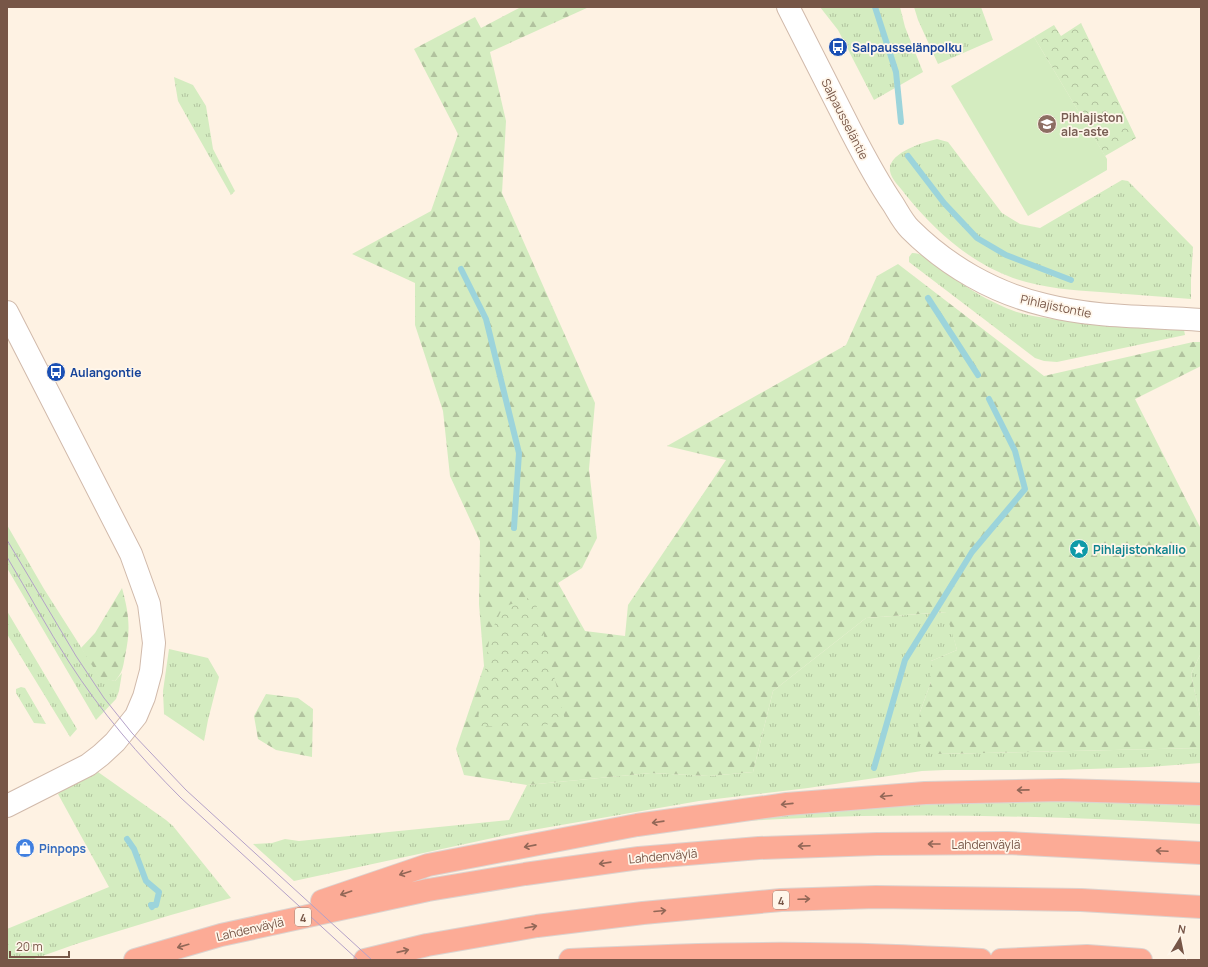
<svg xmlns="http://www.w3.org/2000/svg" width="1208" height="967" font-family="Manrope,sans-serif">
  <style>
    .grass { fill: url(#grass-tufts) }
    .forest { fill: url(#forest-firs) }
    .park { fill: url(#park-crowns) }
    .pitch { fill: #d4ecc0 }
    .lines { fill: none; stroke-linecap: round; stroke-linejoin: round }
    .stream { stroke: #9cd4db; stroke-width: 6 }
    .minor-casing { stroke: #d1baab; stroke-width: 24 }
    .highway-casing { stroke: #dcd3cf; stroke-width: 24 }
    .minor { stroke: #fff; stroke-width: 22 }
    .highway { stroke: #fcab96; stroke-width: 22 }
    .tram { stroke: #b4a1c8; stroke-width: 1 }
    .oneway { stroke: #926757 }
    .labels { text-anchor: middle; dominant-baseline: central; stroke-width: 3.5; stroke-linejoin: round; paint-order: stroke }
    .shield { fill: #fff6ea; stroke: #a08678; stroke-width: 1 }
    .shield-label { font-size: 11px; font-weight: bold; fill: #775647 }
    .transit-label { font-size: 12px; font-weight: bold; fill: #164399; stroke: #fff6ea; text-anchor: start }
    .education-label { font-size: 12px; font-weight: bold; fill: #785e54; stroke: #fff6ea; text-anchor: start }
    .street-label { font-size: 12px; fill: #775647; stroke: #fff6ea }
    .culture-label { font-size: 12px; font-weight: bold; fill: #0d838f; stroke: #fff6ea; text-anchor: start }
    .shop-label { font-size: 12px; font-weight: bold; fill: #366cbe; stroke: #fff6ea; text-anchor: start }
  </style>
  <defs>
    <pattern id="grass-tufts" width="24" height="20" patternUnits="userSpaceOnUse"><rect width="24" height="20" fill="#d4ecc0"/><path d="M3 7l-1-3M5 7V3M7 7l1-3M15 17l-1-3M17 17v-4M19 17l1-3" fill="none" stroke="#b1c29e"/></pattern>
    <pattern id="forest-firs" width="22" height="20" patternUnits="userSpaceOnUse"><rect width="22" height="20" fill="#d4ecc0"/><path d="M5 1l3.5 6h-7zM16 11l3.5 6h-7z" fill="#b1c29e"/></pattern>
    <pattern id="park-crowns" width="20" height="18" patternUnits="userSpaceOnUse"><rect width="20" height="18" fill="#d4ecc0"/><path d="M2 6a3 3 0 1 1 6 0M12 15a3 3 0 1 1 6 0" fill="none" stroke="#b1c29e"/></pattern>
  </defs>
  <rect width="100%" height="100%" fill="#fef2e3"/>
  <path class="grass" d="M820,7H900L905,27L923,72L874,100L838,30Z
    M914,7H981L993,40L938,64L918,20Z
    M174,77L193,85L206,106L213,149L235,191L231,195L178,101Z
    M937,139L948,142L1002,213L1020,224L1040,228L1122,180L1128,181L1193,247L1191,280V299C1161,297 1130,294 1100,292C1071,290 1041,288 1013,278C969,262 934,230 905,194C900,187 891,179 890,171C887,153 924,142 937,139Z
    M912,253C926,252 946,274 958,281C975,293 995,304 1014,311C1029,316 1047,318 1062,320C1103,326 1143,328 1184,330L1185,335L1057,362L1044,361L1035,358L909,262V257Z
    M7,525L44,589L100,677L115,681L122,673L119,691L116,699L96,720L7,568Z
    M7,611L77,729L70,737L7,634Z
    M947,612L957,650L931,661V682L920,712L937,754L1201,748V763L1149,767L1059,770H945L922,771L808,788L699,801L521,832L294,881L253,844L272,843L285,839L299,841L509,820L527,785L651,773L709,776L753,772L773,691L866,618Z
    M169,649L208,658L219,677L208,720L204,741L164,714L163,691Z
    M1201,653V721L1191,674Z
    M21,687L25,688L46,724L34,723L16,693V689Z
    M98,772L166,820L173,826L231,898L171,915L76,944L31,960H7V929L109,887L58,794L67,787Z
    M975,799L1201,801V824C1088,818 975,814 861,816C814,817 766,820 719,822L887,805Z"/>
  <path class="forest" d="M521,7H589L490,52L506,121L502,193L595,403L589,469L597,538L582,568L558,583L585,631L625,636L628,605L726,460L667,446L846,345L877,276L898,264L1044,376L1193,342H1201V366L1135,399L1201,529V653L1191,674L1201,721V748L937,754L917,741L920,712L931,682V661L957,650L946,612L866,618L773,691L753,772L709,776L651,773L527,785L464,775L456,749L484,666L479,604L480,541L450,476L443,411L415,325V283L352,254L431,211L458,134L414,49L475,17L481,28Z
    M122,588C129,614 131,629 125,656C123,667 123,672 115,681L100,678L81,648L95,633Z
    M266,694L298,698L313,709L312,757L276,750L258,739L254,716Z"/>
  <path class="park" d="M1081,23L1136,138L1105,156L1034,37L1054,25L1061,36Z
    M534,596L565,720L533,728L477,726L490,634L503,607Z"/>
  <path class="pitch" d="M1034,37L1107,159V170L1028,216L951,86Z"/>
  <g class="lines">
    <path class="stream" d="M875,7L896,72L901,122
      M908,156L944,203L977,238L1006,255L1071,280
      M461,269L486,319L519,453L514,528
      M928,298L978,375
      M874,768L905,660L972,552L1025,489L1015,451L989,399
      M127,839L134,849L146,881L159,892L156,905H151L152,907"/>
    <defs>
      <path id="minor" d="M788,7C809,48 830,90 851,131C864,156 877,181 893,204C898,212 903,222 910,229C947,266 994,293 1045,305C1096,318 1149,316 1201,320
        M7,312L131,554L149,604L154,643L151,671L144,697L136,716L115,742L101,755L88,765L7,806"/>
      <path id="highway" d="M322,901L428,865L637,825L787,804L925,793L1062,790L1201,794
        M135,960L221,935L428,890L525,874L639,858L759,848L877,844L1007,843L1201,853
        M365,960L427,945L537,926L643,913L781,900L876,897L1081,900L1201,907
        M570,960C650,956 730,953 809,954C867,954 924,957 981,960
        M1001,960L1087,956L1141,960"/>
    </defs>
    <use href="#minor" class="minor-casing"/>
    <use href="#highway" class="highway-casing"/>
    <use href="#minor" class="minor"/>
    <use href="#highway" class="highway"/>
    <path class="tram" d="M7,540L76,656L104,698L132,733L186,790L372,960
      M7,557C28,592 47,628 69,662C101,712 139,756 181,798L358,960"/>
  </g>
  <defs><path id="oneway-shaft" d="M-6 0H5M1.5-3L5.5 0L1.5 3" fill="none" stroke-width="1.6" stroke-linecap="round" stroke-linejoin="round"/></defs>
  <g class="oneway">
    <use href="#oneway-shaft" transform="translate(1023 790) rotate(179)"/>
    <use href="#oneway-shaft" transform="translate(886 796) rotate(175)"/>
    <use href="#oneway-shaft" transform="translate(787 804) rotate(174)"/>
    <use href="#oneway-shaft" transform="translate(658 822) rotate(172)"/>
    <use href="#oneway-shaft" transform="translate(934 844) rotate(180)"/>
    <use href="#oneway-shaft" transform="translate(530 846) rotate(169)"/>
    <use href="#oneway-shaft" transform="translate(804 846) rotate(178)"/>
    <use href="#oneway-shaft" transform="translate(1162 851) rotate(-177)"/>
    <use href="#oneway-shaft" transform="translate(605 863) rotate(172)"/>
    <use href="#oneway-shaft" transform="translate(405 873) rotate(162)"/>
    <use href="#oneway-shaft" transform="translate(346 893) rotate(161)"/>
    <use href="#oneway-shaft" transform="translate(804 899) rotate(-2)"/>
    <use href="#oneway-shaft" transform="translate(660 911) rotate(-5)"/>
    <use href="#oneway-shaft" transform="translate(531 927) rotate(-10)"/>
    <use href="#oneway-shaft" transform="translate(183 946) rotate(164)"/>
    <use href="#oneway-shaft" transform="translate(403 951) rotate(-13)"/>
  </g>
  <defs>
    <symbol id="bus-disc" viewBox="-11 -11 22 22"><circle r="9.5" fill="#1a4fb4" stroke="#fff6ea"/><path d="M-5-6H5V4H4V6H2V4H-2V6H-4V4H-5ZM-3.5-4V0h7V-4ZM-3.5 1.2v1.5H-2V1.2ZM2 1.2v1.5H3.5V1.2Z" fill="#fff"/></symbol>
    <symbol id="school-disc" viewBox="-11 -11 22 22"><circle r="9.5" fill="#8d6e63" stroke="#fff6ea"/><path d="M0-5L7-2L0 1L-7-2ZM-4 1L0 2.5L4 1V4Q0 6-4 4Z" fill="#fff"/></symbol>
    <symbol id="sight-disc" viewBox="-11 -11 22 22"><circle r="9.5" fill="#0f9aa8" stroke="#fff6ea"/><path d="M0-6L1.8-2.2L6-1.7L2.9 1.2L3.7 5.4L0 3.3L-3.7 5.4L-2.9 1.2L-6-1.7L-1.8-2.2Z" fill="#fff"/></symbol>
    <symbol id="shop-disc" viewBox="-11 -11 22 22"><circle r="9.5" fill="#3f7fe0" stroke="#fff6ea"/><path d="M-5-2.5h2.3a2.7 3.5 0 0 1 5.4 0H5L5.5 6h-11ZM-1.5-2.5h3a1.5 2.3 0 0 0-3 0Z" fill="#fff"/></symbol>
  </defs>
  <g fill-rule="evenodd">
    <use href="#bus-disc" x="827" y="36" width="22" height="22"/>
    <use href="#school-disc" x="1036" y="113" width="22" height="22"/>
    <use href="#bus-disc" x="45" y="361" width="22" height="22"/>
    <use href="#sight-disc" x="1068" y="538" width="22" height="22"/>
    <use href="#shop-disc" x="14" y="837" width="22" height="22"/>
  </g>
  <g class="labels">
    <g class="shield">
      <rect x="773" y="891" width="16" height="18" rx="3"/>
      <rect x="295" y="908" width="16" height="18" rx="3"/>
    </g>
    <g class="shield-label">
      <text x="781" y="900">4</text>
      <text x="303" y="917">4</text>
    </g>
    <g class="transit-label">
      <text x="852" y="47">Salpausselänpolku</text>
      <text x="70" y="372">Aulangontie</text>
    </g>
    <g class="education-label">
      <text x="1061" y="117">Pihlajiston<tspan x="1061" dy="14">ala-aste</tspan></text>
    </g>
    <g class="street-label">
      <text transform="translate(845 119) rotate(63)">Salpausseläntie</text>
      <text transform="translate(1056 306) rotate(12)">Pihlajistontie</text>
      <text x="986" y="844">Lahdenväylä</text>
      <text transform="translate(663 856) rotate(-5)">Lahdenväylä</text>
      <text transform="translate(250 929) rotate(-13)">Lahdenväylä</text>
    </g>
    <g class="culture-label">
      <text x="1093" y="549">Pihlajistonkallio</text>
    </g>
    <g class="shop-label">
      <text x="39" y="848">Pinpops</text>
    </g>
  </g>
  <rect width="1208" height="967" fill="none" stroke="#775647" stroke-width="16"/>
  <g transform="translate(1180 939) rotate(10)" stroke="#fff6ea" stroke-width="3" paint-order="stroke">
  <path d="M0-3L7 15L0 10L-7 15Z" fill="#775647"/>
  <text y="-6" font-size="11" font-weight="bold" text-anchor="middle" fill="#775647">N</text>
  </g>
  <path d="M10 951v6h59v-6" fill="none" stroke="#775647" stroke-width="2"/>
  <text x="16" y="951" font-size="12" fill="#775647" stroke="#fff6ea" stroke-width="3" paint-order="stroke">20 m</text>
</svg>
